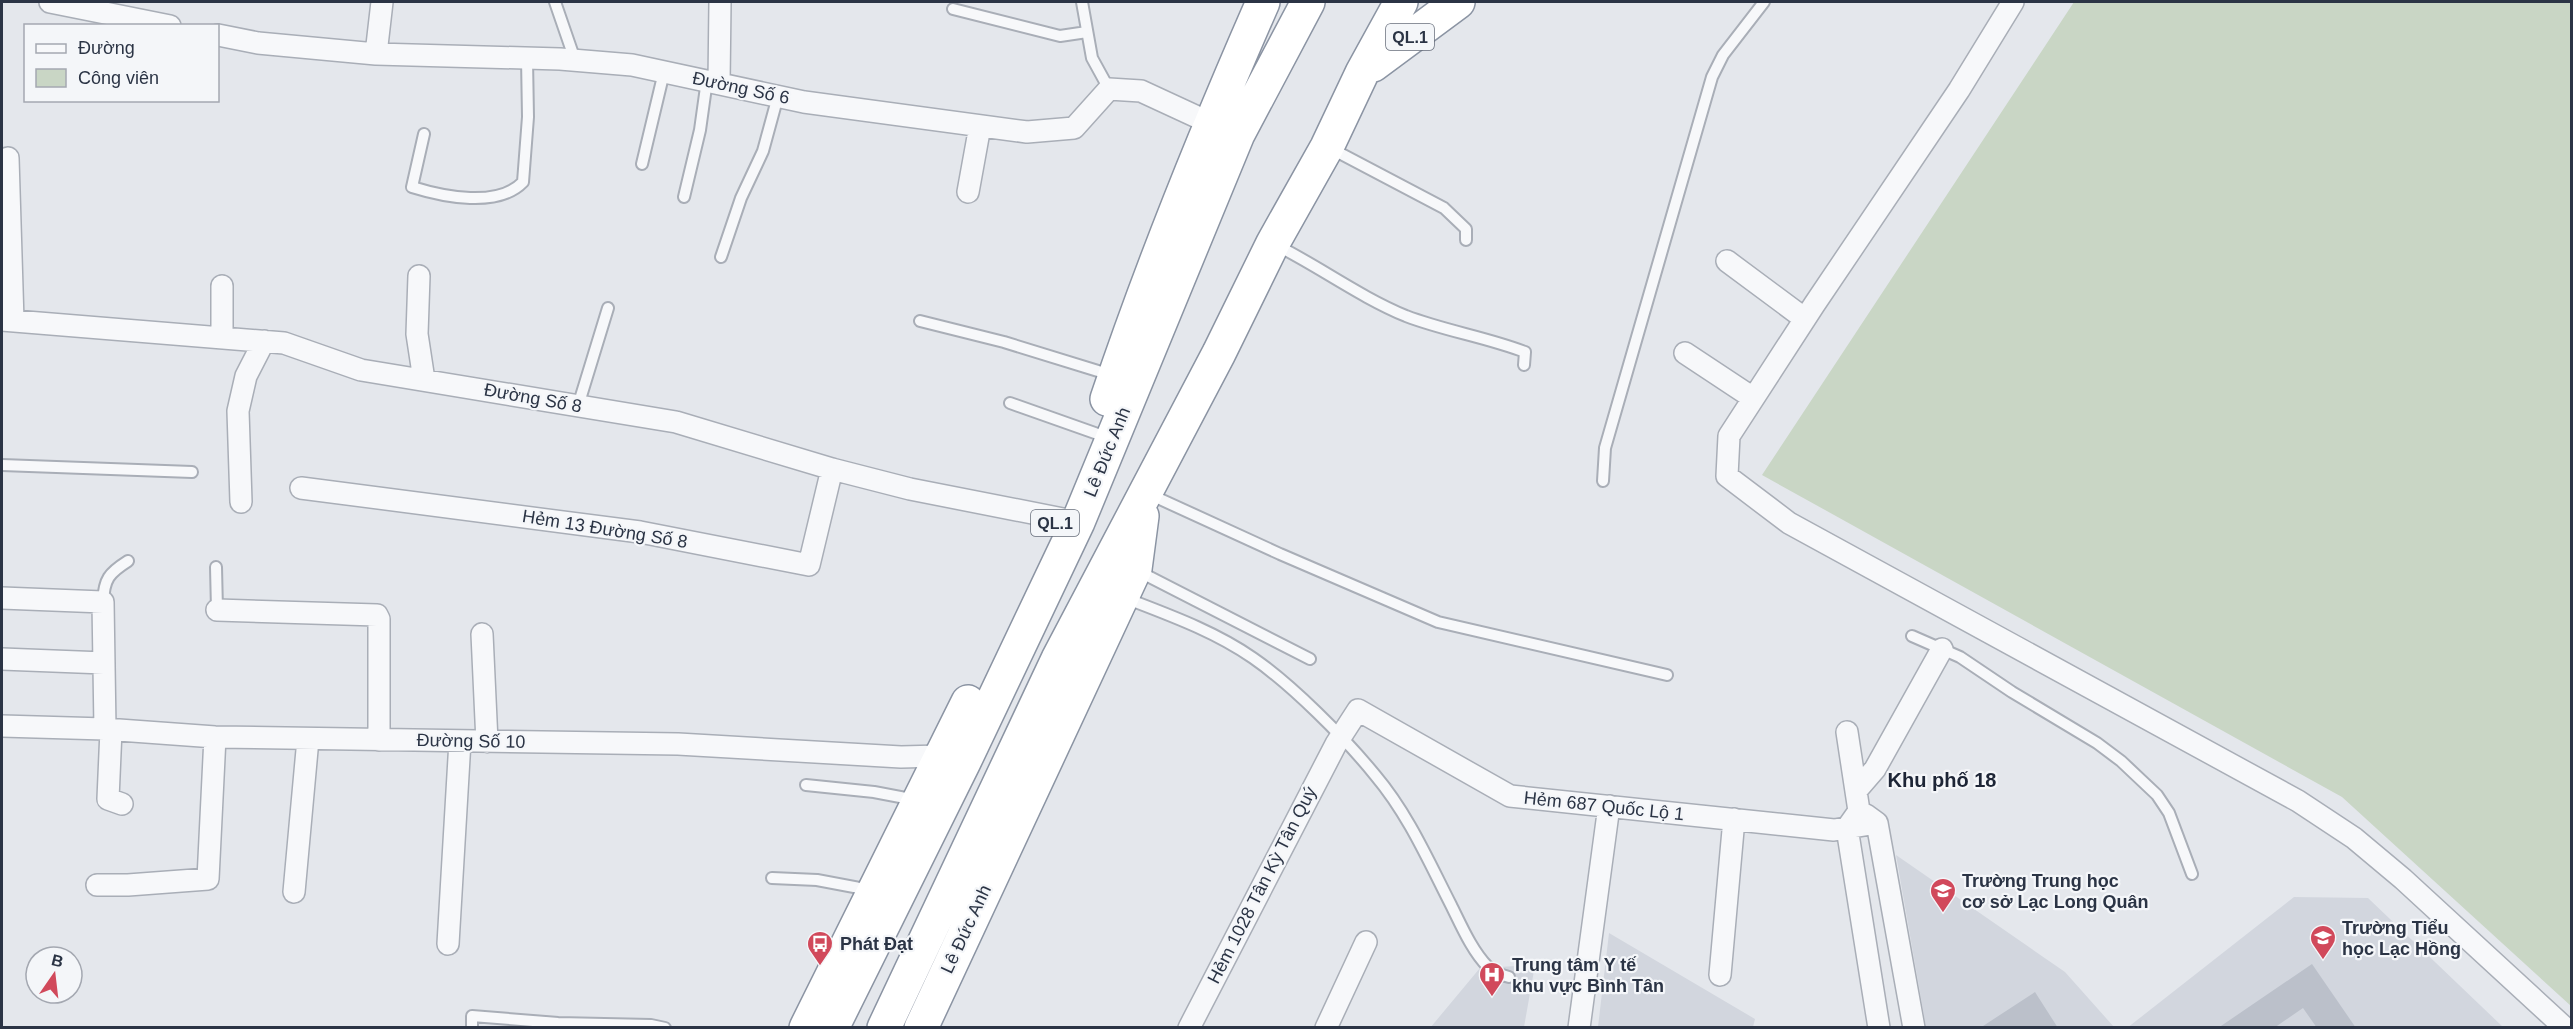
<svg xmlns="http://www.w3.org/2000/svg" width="2573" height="1029" font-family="Helvetica,sans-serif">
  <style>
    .built { fill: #d2d6de }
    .green { fill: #c9d6c5 }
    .building { fill: #bbc0ca }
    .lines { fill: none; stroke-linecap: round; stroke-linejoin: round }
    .lane-casing { stroke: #a9aeb7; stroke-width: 14 }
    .street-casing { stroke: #a9aeb7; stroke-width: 24 }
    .highway-casing { stroke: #8b94a3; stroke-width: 36 }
    .lane { stroke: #f7f8fa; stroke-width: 10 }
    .street { stroke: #f7f8fa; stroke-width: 21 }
    .highway { stroke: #fff; stroke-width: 33 }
    .labels { text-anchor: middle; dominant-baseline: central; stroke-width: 4.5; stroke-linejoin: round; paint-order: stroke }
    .shield { fill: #f4f6f9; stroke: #676e7b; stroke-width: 1.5 }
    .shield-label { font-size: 16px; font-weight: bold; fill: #2b3445 }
    .street-label { font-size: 18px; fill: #2b3445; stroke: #f4f6f9 }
    .poi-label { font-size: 18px; font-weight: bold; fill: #2b3445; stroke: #f4f6f9; text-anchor: start }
    .neighbourhood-label { font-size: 20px; font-weight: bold; fill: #1d2536; stroke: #f4f6f9 }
  </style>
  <rect width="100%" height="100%" fill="#e4e7ec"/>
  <path class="built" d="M1896,855L2065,972L2114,1027H1926Z
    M2294,897L2368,898L2503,1027L2127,1028Z
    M1609,933L1755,1019L1753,1027H1598Z
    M1535,965L1524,1027L1430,1028L1480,968Z"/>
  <path class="green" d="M2074,2H2571V1006L2342,797L1762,475Z"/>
  <path class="building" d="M2312,964L2356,1028H2317L2303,1008L2274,1028H2218Z
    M2035,992L2058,1028H1980Z"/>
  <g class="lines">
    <defs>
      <path id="lane" d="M555,2L575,60
        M1082,2L1092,58L1109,89
        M953,9L1060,36L1087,32
        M424,134L412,187C444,197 498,208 523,182L528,117L527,59
        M1330,148L1444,208L1466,229V240
        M642,164L664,72
        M684,197L700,130L707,80
        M1276,245C1320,267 1360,297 1406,316C1445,331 1486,337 1525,352L1524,365
        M721,257L741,198L763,151L778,96
        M920,321L1004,342L1111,375
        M1010,403L1109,438
        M578,406L608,308
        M2,465L192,472
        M1603,481L1605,448L1712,77L1723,55L1764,2
        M1149,494L1280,554L1438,622L1667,675
        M216,567L217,610
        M1138,571L1310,659
        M1125,598C1169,615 1214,631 1253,658C1292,685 1345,738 1375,775C1408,814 1428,860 1451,905C1461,925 1472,951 1488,967C1494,973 1501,975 1509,977
        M103,602C104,579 109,573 128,561
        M1912,636L1960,657L2012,692L2097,743L2121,761L2157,795L2169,813L2192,874
        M806,785L874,792L916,800
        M772,878L817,880L870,890
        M472,1028V1016L558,1023L651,1025L665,1028"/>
      <path id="street" d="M50,2L170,26
        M2013,2L1959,90L1814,305L1729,436L1727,476L1789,523L2298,801L2354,838L2403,879L2565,1028
        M218,35L258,43L376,54L560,59L632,65L804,102L1027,132L1074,128L1109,89L1141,91L1221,128
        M376,54L382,2
        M719,83L720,2
        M8,158L13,321
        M968,192L980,126
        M1727,261L1805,319
        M419,276L417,334L424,380
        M222,286V338
        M2,320L284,343L361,370L676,422L832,469L910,489L1078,522
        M1685,353L1753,398
        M301,488L640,532L809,565L832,469
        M241,502L238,411L246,376L264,341
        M2,598L103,602L105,729
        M217,610L377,615L379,619V740
        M482,634L487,742
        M2,659L104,663
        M2,726L105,729L215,737L678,744L901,757L940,756
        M111,730L108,799L122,804
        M1847,732L1859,811L1847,828L1879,1028
        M1856,791L1875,769L1942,649
        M1866,815L1877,823L1914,1028
        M97,885H128L208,879L215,737
        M294,892L308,739
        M448,944L460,741
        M1720,975L1734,819
        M1189,1028L1336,744L1358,710L1510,796L1834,830L1877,823
        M1326,1028L1366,942
        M1579,1028L1609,806"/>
      <path id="highway" d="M1373,65L1458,2
        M1107,399C1152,265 1206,132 1263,2
        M806,1028L968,702
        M832,1028L964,762L1078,522L1238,134L1308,2
        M884,1028L1058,659L1219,353L1273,243L1327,147L1362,73L1401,2
        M921,1028L1135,569L1142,516"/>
    </defs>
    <use href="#lane" class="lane-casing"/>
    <use href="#street" class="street-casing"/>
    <use href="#highway" class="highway-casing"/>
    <use href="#lane" class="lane"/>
    <use href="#street" class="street"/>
    <use href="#highway" class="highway"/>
  </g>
  <defs>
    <symbol id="school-pin" viewBox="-11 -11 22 30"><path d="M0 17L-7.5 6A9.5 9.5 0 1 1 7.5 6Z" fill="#d1495b" stroke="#f4f6f9"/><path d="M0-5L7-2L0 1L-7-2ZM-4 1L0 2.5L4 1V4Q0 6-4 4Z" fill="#fff"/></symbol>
    <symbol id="bus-pin" viewBox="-11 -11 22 30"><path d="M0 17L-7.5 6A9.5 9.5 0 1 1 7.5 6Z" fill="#d1495b" stroke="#f4f6f9"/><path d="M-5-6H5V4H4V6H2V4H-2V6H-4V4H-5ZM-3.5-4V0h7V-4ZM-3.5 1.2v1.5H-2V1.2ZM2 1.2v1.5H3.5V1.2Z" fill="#fff"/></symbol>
    <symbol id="hospital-pin" viewBox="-11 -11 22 30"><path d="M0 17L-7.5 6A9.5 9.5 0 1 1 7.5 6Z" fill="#d1495b" stroke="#f4f6f9"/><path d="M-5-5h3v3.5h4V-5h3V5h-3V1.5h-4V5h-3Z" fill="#fff"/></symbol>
  </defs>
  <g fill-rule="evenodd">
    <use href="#school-pin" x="1928" y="876" width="30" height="40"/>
    <use href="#school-pin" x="2308" y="923" width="30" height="40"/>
    <use href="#bus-pin" x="805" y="929" width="30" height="40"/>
    <use href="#hospital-pin" x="1477" y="960" width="30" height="40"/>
  </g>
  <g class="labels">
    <g class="shield">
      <rect x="1386" y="24" width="48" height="26" rx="4.5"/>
      <rect x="1031" y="510" width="48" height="26" rx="4.5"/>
    </g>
    <g class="shield-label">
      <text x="1410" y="37">QL.1</text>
      <text x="1055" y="523">QL.1</text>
    </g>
    <g class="street-label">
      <text transform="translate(741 88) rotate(12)">Đường Số 6</text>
      <text transform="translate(533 398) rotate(10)">Đường Số 8</text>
      <text transform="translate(1107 452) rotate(-68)">Lê Đức Anh</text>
      <text transform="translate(605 529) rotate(9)">Hẻm 13 Đường Số 8</text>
      <text transform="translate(471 741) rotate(1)">Đường Số 10</text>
      <text transform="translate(1604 806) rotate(6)">Hẻm 687 Quốc Lộ 1</text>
      <text transform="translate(1262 885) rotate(-63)">Hẻm 1028 Tân Kỳ Tân Quý</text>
      <text transform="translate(966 929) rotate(-65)">Lê Đức Anh</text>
    </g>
    <g class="poi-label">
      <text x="1962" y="881">Trường Trung học<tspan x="1962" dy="21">cơ sở Lạc Long Quân</tspan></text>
      <text x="2342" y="928">Trường Tiểu<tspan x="2342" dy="21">học Lạc Hồng</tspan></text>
      <text x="840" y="944">Phát Đạt</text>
      <text x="1512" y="965">Trung tâm Y tế<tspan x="1512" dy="21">khu vực Bình Tân</tspan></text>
    </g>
    <g class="neighbourhood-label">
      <text x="1942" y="780">Khu phố 18</text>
    </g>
  </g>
  <rect width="2573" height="1029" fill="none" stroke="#2b3445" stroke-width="6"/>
  <rect x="24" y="24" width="195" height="78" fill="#f4f6f9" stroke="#a4a8b1" stroke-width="1.5"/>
  <rect x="36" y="44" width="30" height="9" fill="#f7f8fa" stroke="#a4a8b1" stroke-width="1.5"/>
  <text x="78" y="54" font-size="18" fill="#2b3445">Đường</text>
  <rect x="36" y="69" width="30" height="18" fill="#c9d6c5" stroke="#a4a8b1" stroke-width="1.5"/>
  <text x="78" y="84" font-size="18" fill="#2b3445">Công viên</text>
  <g transform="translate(54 975) rotate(14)"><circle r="28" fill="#f4f6f9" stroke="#a4a8b1" stroke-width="1.5"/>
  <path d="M0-4.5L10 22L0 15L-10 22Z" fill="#d1495b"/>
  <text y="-9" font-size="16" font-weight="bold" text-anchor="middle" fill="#2b3445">B</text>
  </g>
</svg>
